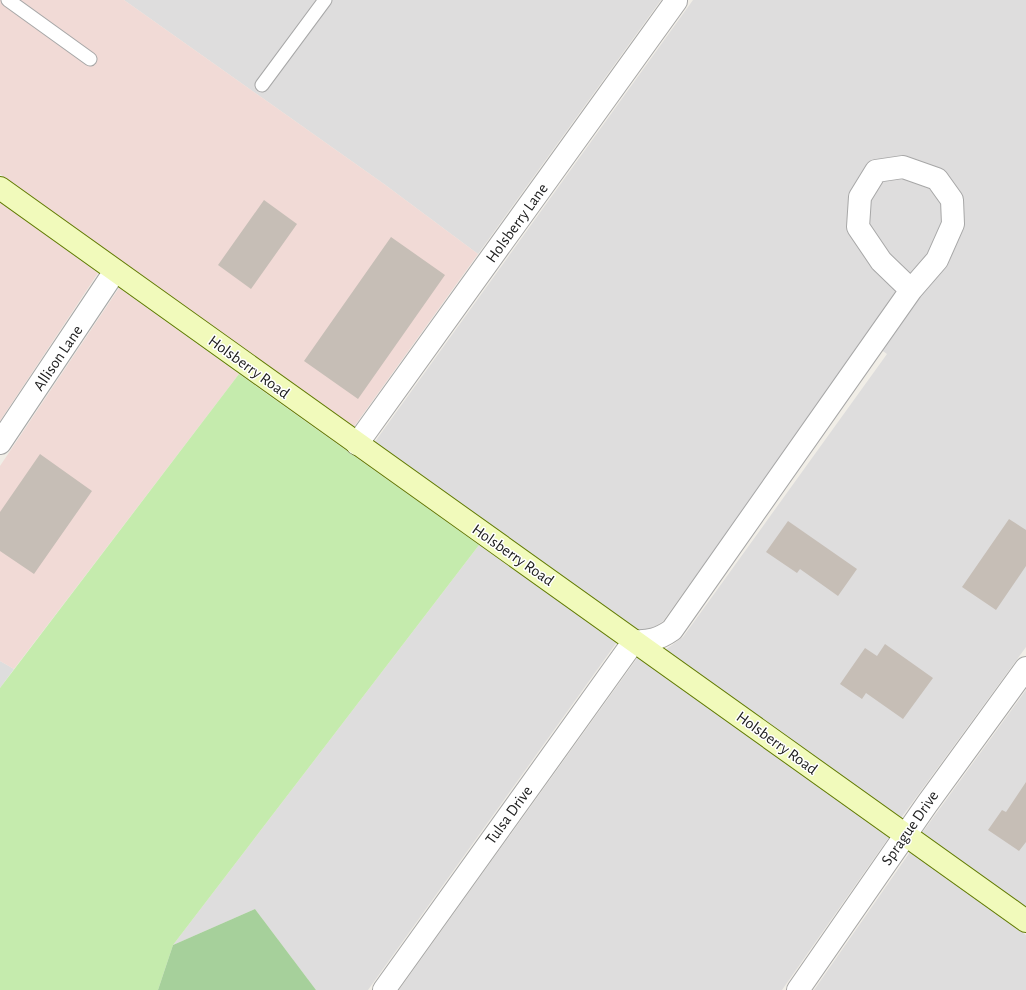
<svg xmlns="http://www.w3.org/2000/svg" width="1026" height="990" font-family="'Alegreya Sans',sans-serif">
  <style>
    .residential { fill: #dedddd }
    .commercial { fill: #f1dad6 }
    .grass { fill: #c5ebad }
    .forest { fill: #a6d09b }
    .building { fill: #c6beb6 }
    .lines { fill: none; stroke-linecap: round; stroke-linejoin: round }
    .lane-casing { stroke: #a7a7a7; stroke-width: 15 }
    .street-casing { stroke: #a7a7a7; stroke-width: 24 }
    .secondary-casing { stroke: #627b04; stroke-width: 24 }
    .lane { stroke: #fff; stroke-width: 13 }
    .street { stroke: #fff; stroke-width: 22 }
    .secondary { stroke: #f1fabb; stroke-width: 22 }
    .labels { text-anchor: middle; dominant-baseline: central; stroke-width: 3; stroke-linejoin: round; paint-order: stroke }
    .street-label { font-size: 16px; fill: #202020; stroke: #fff }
  </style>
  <rect width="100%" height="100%" fill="#f1eee7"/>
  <path class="residential" d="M124,0H661L478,254L384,184Z
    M693,0H1026V647L901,818L665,650L683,637L887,354L866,339L663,621L654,627L643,630H637L374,443Z
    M479,545L617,642L368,990H316L255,909L173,945Z
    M638,657L889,837L782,990H399Z
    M0,661L14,669L0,688Z
    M1026,690V908L922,833Z
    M910,852L1026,935V990H814Z"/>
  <path class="commercial" d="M0,0H124L384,184L478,254L353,428L0,174Z
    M0,202L98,273L0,421Z
    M119,288L239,374L14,669L0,661V466Z"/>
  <path class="grass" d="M239,374L479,545L173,945L158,990H0V688Z"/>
  <path class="forest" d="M255,909L316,990H158L173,945Z"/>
  <path class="building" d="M264,200L297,224L251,289L218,265Z
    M391,237L445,275L358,399L304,361Z
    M40,454L92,491L34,574L0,551V512Z
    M1009,519L1026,530V566L996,610L962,587Z
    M788,521L857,569L838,596L800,569L797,573L766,552Z
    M885,644L933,678L903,719L866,693L862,699L840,684L865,648L877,656Z
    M1026,782V842L1019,851L988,830L1002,810L1006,812Z"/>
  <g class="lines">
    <defs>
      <path id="lane" d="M8,0L90,59
        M262,85L325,0"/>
      <path id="street" d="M0,443L115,271
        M357,444L676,1
        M384,990L634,641C649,642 659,639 672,630L911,290L937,260L953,224L952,200L937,179L903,167L876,171L860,197L858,227L881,261L911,290
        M798,990L927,804L1026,668"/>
      <path id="secondary" d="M0,188L1026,921"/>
    </defs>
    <use href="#lane" class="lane-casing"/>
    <use href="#street" class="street-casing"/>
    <use href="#secondary" class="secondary-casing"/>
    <use href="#lane" class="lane"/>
    <use href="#street" class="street"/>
    <use href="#secondary" class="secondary"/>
  </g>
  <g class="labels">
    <g class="street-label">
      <text transform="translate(517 223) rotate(-54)">Holsberry Lane</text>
      <text transform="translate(58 358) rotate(-56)">Allison Lane</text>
      <text transform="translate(249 367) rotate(36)">Holsberry Road</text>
      <text transform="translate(513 555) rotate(35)">Holsberry Road</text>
      <text transform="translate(777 743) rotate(36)">Holsberry Road</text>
      <text transform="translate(509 815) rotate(-54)">Tulsa Drive</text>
      <text transform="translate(910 828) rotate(-55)">Sprague Drive</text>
    </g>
  </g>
</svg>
